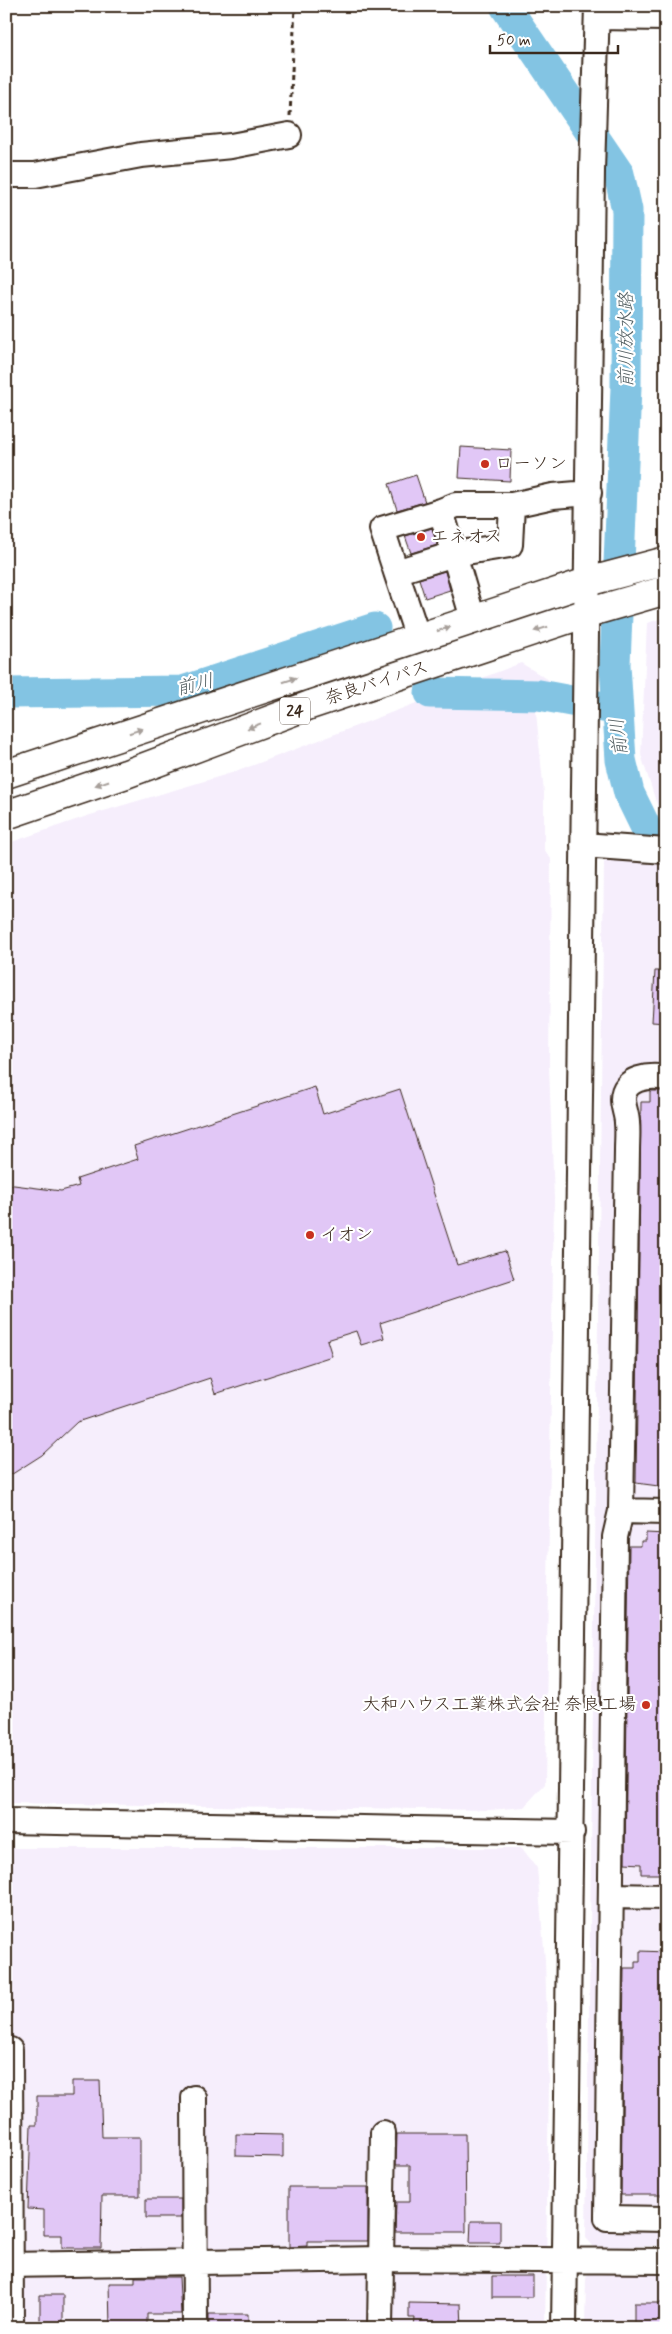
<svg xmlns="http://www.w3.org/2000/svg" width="672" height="2334" font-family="Mynerve,'Klee One',sans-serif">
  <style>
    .built { fill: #f6eefc }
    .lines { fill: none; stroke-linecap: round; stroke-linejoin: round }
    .river { stroke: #83c4e3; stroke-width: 31 }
    .building { fill: #e1c7f6; stroke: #3b2a1e }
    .minor-casing { stroke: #3b2a1e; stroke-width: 28 }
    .highway-casing { stroke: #3b2a1e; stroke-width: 31 }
    .path { stroke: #3b2a1e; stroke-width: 3; stroke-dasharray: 5 4; stroke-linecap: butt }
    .minor { stroke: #fff; stroke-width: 24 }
    .highway { stroke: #fff; stroke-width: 28 }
    .oneway { fill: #a79f9a }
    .poi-dot { fill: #c8321e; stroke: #fff; stroke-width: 2 }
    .labels { text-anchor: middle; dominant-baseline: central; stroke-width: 4.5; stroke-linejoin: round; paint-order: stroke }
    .shield { fill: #fff; stroke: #766a62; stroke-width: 1 }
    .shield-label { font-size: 16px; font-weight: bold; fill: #3b2a1e }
    .poi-label { font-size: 18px; fill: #3b2a1e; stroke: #fff; text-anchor: start }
    .street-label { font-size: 18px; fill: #3b2a1e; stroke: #fff }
    .water-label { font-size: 19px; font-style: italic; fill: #546063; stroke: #fff }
  </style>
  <rect width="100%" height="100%" fill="#fff"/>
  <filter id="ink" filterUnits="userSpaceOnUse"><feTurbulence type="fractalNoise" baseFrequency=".02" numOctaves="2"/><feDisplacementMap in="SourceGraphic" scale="10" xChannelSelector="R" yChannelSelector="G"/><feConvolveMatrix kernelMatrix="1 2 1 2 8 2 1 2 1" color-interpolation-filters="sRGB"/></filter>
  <g filter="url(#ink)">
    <path class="built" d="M666,617V823L657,805L641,755L647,623Z
      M521,663L549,680L554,691L552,705L536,712L544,793V849L551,859L549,1066L554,1199L545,1784L524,1807L490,1810L6,1803V844L87,816L238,771Z
      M607,856L666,863V2246L594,2247L586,2238L604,863Z
      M6,1848H522L537,1868L545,1960L549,2083L545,2328H6Z
      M666,2269V2328H585L586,2277L592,2270Z"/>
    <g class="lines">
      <path class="river" d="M505,6L619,174L627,210L626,387L615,665L621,760L629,793L650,836L666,850
        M6,693L183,691L375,628
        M430,693L539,695L614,709"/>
    </g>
    <path class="building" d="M461,447L511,450L510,481L459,478Z
      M416,475L425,502L397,510L389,484Z
      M432,528L437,545L411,553L405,536Z
      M445,571L450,590L425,598L419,579Z
      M655,971H666V1023L652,1022Z
      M315,1087L323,1114L400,1089L457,1265L505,1251L514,1279L380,1323L384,1338L361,1345L356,1331L327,1340L332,1356L215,1394L210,1378L77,1422L42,1455L6,1478V1184L61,1191L79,1186L77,1179L138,1159L134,1146Z
      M650,1091H666V1487L636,1483L641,1102H650Z
      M646,1533L666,1534V1874H641V1864L625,1863L629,1546H641V1541H646Z
      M640,1951L666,1952V2195H621L624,1968H635V1962H640Z
      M72,2081H100L102,2137H140V2196H102L101,2248H62V2235H44V2210L28,2209L31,2125H37V2096H72Z
      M236,2134L283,2135V2157L236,2156Z
      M397,2134H465L466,2232H395L396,2202H410V2165H396Z
      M289,2187H368V2241H307V2246L289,2247Z
      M146,2199H181V2218H146Z
      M471,2221H500V2243H470Z
      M492,2276H533V2297H492Z
      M135,2277H179L181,2314H147V2328H110L109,2283H135Z
      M40,2295H63V2326H40Z
      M409,2303L461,2304L462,2328H414L415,2318H409Z
      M634,2303H666V2328H634Z
      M209,2314H248V2328H209Z"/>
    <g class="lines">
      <defs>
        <path id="minor" d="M597,17L666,18
          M6,175H35L141,155L231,146L289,135
          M396,572L382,529L441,511
          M473,619L454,554L510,545L512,505L553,496L589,493
          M418,638L396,572L454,554L441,511L456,505H512
          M583,845L666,851
          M666,1078C650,1075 623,1077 623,1099C623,1107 627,1115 627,1123C628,1132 627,1141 627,1151L621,1511L666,1512
          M621,1511L615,1537L607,2218L666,2219
          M6,1821L572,1832
          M611,1896L666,1897
          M10,2050L11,2328
          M194,2098L195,2328
          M6,2265L381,2259L666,2261
          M380,2328L383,2133
          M564,2328L592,171L597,6"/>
        <path id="highway" d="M6,774L587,582L666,561
          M6,815L126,774L310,705L587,613L666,590"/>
      </defs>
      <use href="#minor" class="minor-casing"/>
      <use href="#highway" class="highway-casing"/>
      <path class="path" d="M290,116L295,6"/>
      <use href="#minor" class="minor"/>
      <use href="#highway" class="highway"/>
    </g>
    <defs><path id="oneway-solid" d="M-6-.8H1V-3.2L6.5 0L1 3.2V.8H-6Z" transform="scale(1.25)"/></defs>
    <g class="oneway">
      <use href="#oneway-solid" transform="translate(444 629) rotate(-18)"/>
      <use href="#oneway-solid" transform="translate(541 629) rotate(162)"/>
      <use href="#oneway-solid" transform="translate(290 680) rotate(-18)"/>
      <use href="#oneway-solid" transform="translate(254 726) rotate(159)"/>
      <use href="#oneway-solid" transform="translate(136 731) rotate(-18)"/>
      <use href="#oneway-solid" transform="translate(102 783) rotate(161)"/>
    </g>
  </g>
  <g class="poi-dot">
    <circle cx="485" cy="464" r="5"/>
    <circle cx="421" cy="537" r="5"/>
    <circle cx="310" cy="1235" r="5"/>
    <circle cx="646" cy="1705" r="5"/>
  </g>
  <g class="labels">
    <rect class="shield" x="280" y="697.5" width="30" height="27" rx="4"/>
    <g class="shield-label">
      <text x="295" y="711">24</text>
    </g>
    <g class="poi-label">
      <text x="495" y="464">ローソン</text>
      <text x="431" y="537">エネオス</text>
      <text x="320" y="1235">イオン</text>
      <text x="636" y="1705" text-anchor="end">大和ハウス工業株式会社 奈良工場</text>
    </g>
    <g class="street-label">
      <text transform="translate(377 683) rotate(-18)">奈良バイパス</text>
    </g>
    <g class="water-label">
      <text transform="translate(626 340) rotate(-90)">前川放水路</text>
      <text transform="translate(195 685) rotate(-13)">前川</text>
      <text transform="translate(619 737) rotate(-97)">前川</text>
    </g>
  </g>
  <rect width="672" height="2334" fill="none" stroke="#fff" stroke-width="25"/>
  <rect x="12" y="12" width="647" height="2309" fill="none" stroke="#3b2a1e" stroke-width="2" filter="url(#ink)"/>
  <path d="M490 45v8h128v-8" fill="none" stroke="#3b2a1e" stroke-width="2.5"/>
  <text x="497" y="45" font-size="15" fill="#3b2a1e" stroke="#ffffff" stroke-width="4" paint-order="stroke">50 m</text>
</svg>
